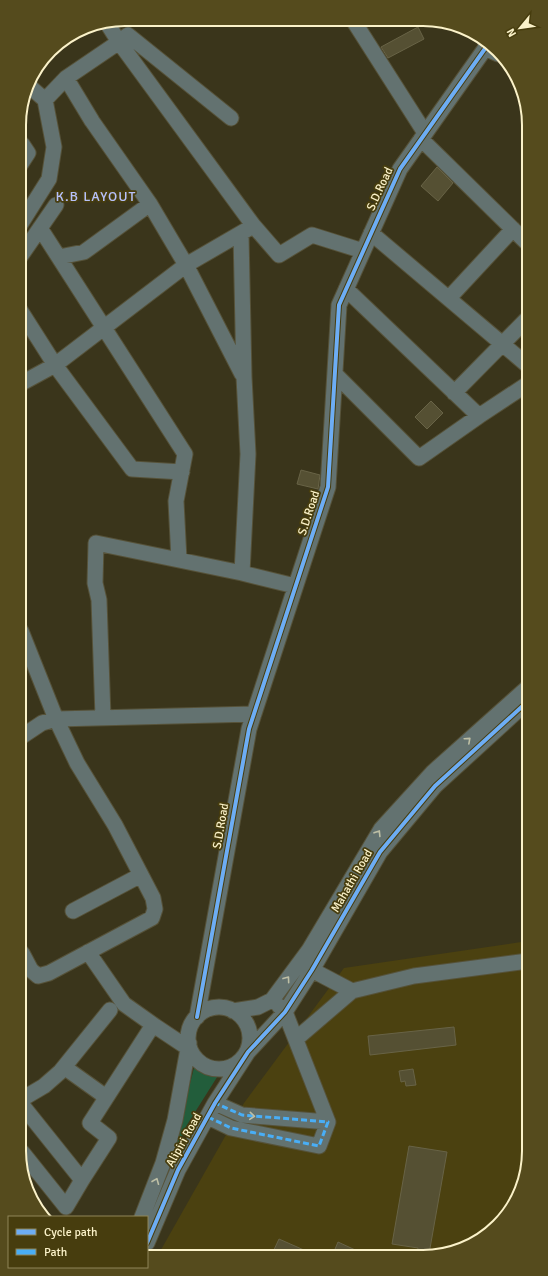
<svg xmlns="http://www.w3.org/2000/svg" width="548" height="1276" font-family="Signika,sans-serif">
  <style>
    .built { fill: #4b4110 }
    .green { fill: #225d3b }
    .building { fill: #555033; stroke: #686346 }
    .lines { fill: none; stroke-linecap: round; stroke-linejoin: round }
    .minor-casing { stroke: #565239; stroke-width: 17 }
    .minor { stroke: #637270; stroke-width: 15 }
    .quiet { stroke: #49aef6; stroke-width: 3; stroke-dasharray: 6 3; stroke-linecap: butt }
    .cycleway-casing { stroke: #473d0e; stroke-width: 6 }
    .cycleway { stroke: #6dadf4; stroke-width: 4 }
    .oneway { stroke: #bebfa5 }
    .labels { text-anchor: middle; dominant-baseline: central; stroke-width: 3.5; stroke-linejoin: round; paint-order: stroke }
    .street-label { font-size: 12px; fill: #fbf2c9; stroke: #473d0e }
    .quarter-label { font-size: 14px; letter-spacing: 1px; fill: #b7c1f9; stroke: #473d0e }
    .rim { fill: none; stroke: #fbf2c9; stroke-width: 2 }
  </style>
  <rect width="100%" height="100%" fill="#3a351b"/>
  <path class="built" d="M528,941L529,1158L507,1216L482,1239L450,1253L158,1255L244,1103L344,968Z"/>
  <path class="green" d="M195,1064L207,1071L219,1074L185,1128L169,1175L167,1174Z"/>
  <path class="building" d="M418,27L424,39L388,58L381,47Z
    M437,167L453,183L438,201L421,186Z
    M431,401L443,413L427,429L415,417Z
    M301,470L320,475L318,489L297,484Z
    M454,1027L456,1045L370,1055L368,1036Z
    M413,1069L416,1085L406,1086L405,1081L401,1082L399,1071Z
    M409,1146L447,1152L429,1254H417L418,1248L392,1244Z
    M279,1239L313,1254H272Z
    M338,1242L364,1254H333Z"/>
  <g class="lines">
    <defs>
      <path id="minor" d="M353,20L425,133
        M107,23L119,42L128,35L231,118
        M485,48L498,54
        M66,78L92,121L150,204L186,265L242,374
        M45,100L66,78L119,42L253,225L279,255L312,235L363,251
        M421,139L526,242
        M19,167L28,153L22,144
        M20,225L49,179L54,147L45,100L28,85
        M40,228L185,454L176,501L179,560L242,573
        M371,233L526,364
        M241,234L244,377L248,454L242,573L295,586
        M20,257L56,205
        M59,257L84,252L150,204
        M346,289L479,416L526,385
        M449,298L513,229
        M20,310L55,365L132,469L182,472
        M335,374L419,458L479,416
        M20,384L55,365L186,265L248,229
        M454,393L526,320
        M21,631L56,719L77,763L115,825L153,898L155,909L152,918L49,973L38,976L31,970L22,953
        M103,717L99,600L95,583L96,543L179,560
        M21,737L42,723L56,719L254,714
        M73,911L141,875
        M88,952L124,1004L155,1026
        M312,970L352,991
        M188 1038a31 31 0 1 1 62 0a31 31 0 1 1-62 0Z
        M233,1011L258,1007L272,1000L309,950L381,829L433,772L527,688
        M197,1017L249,729L328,487L339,305L400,169L489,43
        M296,1039L352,991L414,976L528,961
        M64,1067L106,1097
        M22,1099L44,1086L60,1072L110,1010
        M215,1103L242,1115L328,1122
        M22,1105L82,1180L66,1207L22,1152
        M208,1117L231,1128L319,1146L328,1122L285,1012L279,1006
        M82,1180L109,1138L90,1123L151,1028L155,1026L188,1048
        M142,1217L163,1163L175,1120L189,1043
        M147,1243L178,1170L215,1103L248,1052L285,1012L312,970L380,852L435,786L527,702"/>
    </defs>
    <use href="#minor" class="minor-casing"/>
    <use href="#minor" class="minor"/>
    <path class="quiet" d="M208,1117L231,1128L319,1146L328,1122L242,1115L215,1103"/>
    <defs>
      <path id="cycleway" d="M197,1017L249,729L328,487L339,305L400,169L489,43
        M147,1243L178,1170L215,1103L248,1052L285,1012L312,970L380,852L435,786L527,702"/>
    </defs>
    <use href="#cycleway" class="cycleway-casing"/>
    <use href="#cycleway" class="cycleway"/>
  </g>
  <defs><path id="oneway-chevron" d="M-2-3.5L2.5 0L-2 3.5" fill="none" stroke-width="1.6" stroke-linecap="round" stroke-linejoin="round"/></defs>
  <g class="oneway">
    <use href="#oneway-chevron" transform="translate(468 740) rotate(-42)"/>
    <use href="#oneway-chevron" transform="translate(378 833) rotate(-58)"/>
    <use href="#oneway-chevron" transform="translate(287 979) rotate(-54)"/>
    <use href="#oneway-chevron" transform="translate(252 1116) rotate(5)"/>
    <use href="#oneway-chevron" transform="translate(156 1181) rotate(-68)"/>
  </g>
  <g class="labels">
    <g class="street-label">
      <text transform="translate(380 189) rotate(-65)">S.D.Road</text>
      <text transform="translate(309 513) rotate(-72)">S.D.Road</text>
      <text transform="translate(221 826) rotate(-80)">S.D.Road</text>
      <text transform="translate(352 881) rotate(-60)">Mahathi Road</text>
      <text transform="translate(184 1140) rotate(-61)">Alipiri Road</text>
    </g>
    <g class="quarter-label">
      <text x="96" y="196">K.B LAYOUT</text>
    </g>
  </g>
  <path d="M0 0H548V1276H0ZM125 26H423A99 99 0 0 1 522 125V1151A99 99 0 0 1 423 1250H125A99 99 0 0 1 26 1151V125A99 99 0 0 1 125 26Z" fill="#554b1d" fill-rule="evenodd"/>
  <path class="rim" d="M125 26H423A99 99 0 0 1 522 125V1151A99 99 0 0 1 423 1250H125A99 99 0 0 1 26 1151V125A99 99 0 0 1 125 26Z"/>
  <rect x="8" y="1216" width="140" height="52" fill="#473d0e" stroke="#8f8559"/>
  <rect x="16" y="1229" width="20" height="6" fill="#6dadf4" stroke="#8f8559"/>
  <text x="44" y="1236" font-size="12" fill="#fbf2c9">Cycle path</text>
  <rect x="16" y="1249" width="20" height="6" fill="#49aef6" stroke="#8f8559"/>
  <text x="44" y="1256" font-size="12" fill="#fbf2c9">Path</text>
  <g transform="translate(520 28) rotate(241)" stroke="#473d0e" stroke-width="3" paint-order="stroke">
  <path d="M0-3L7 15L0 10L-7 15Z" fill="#fbf2c9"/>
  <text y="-6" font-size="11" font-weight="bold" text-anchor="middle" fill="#fbf2c9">N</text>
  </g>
</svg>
